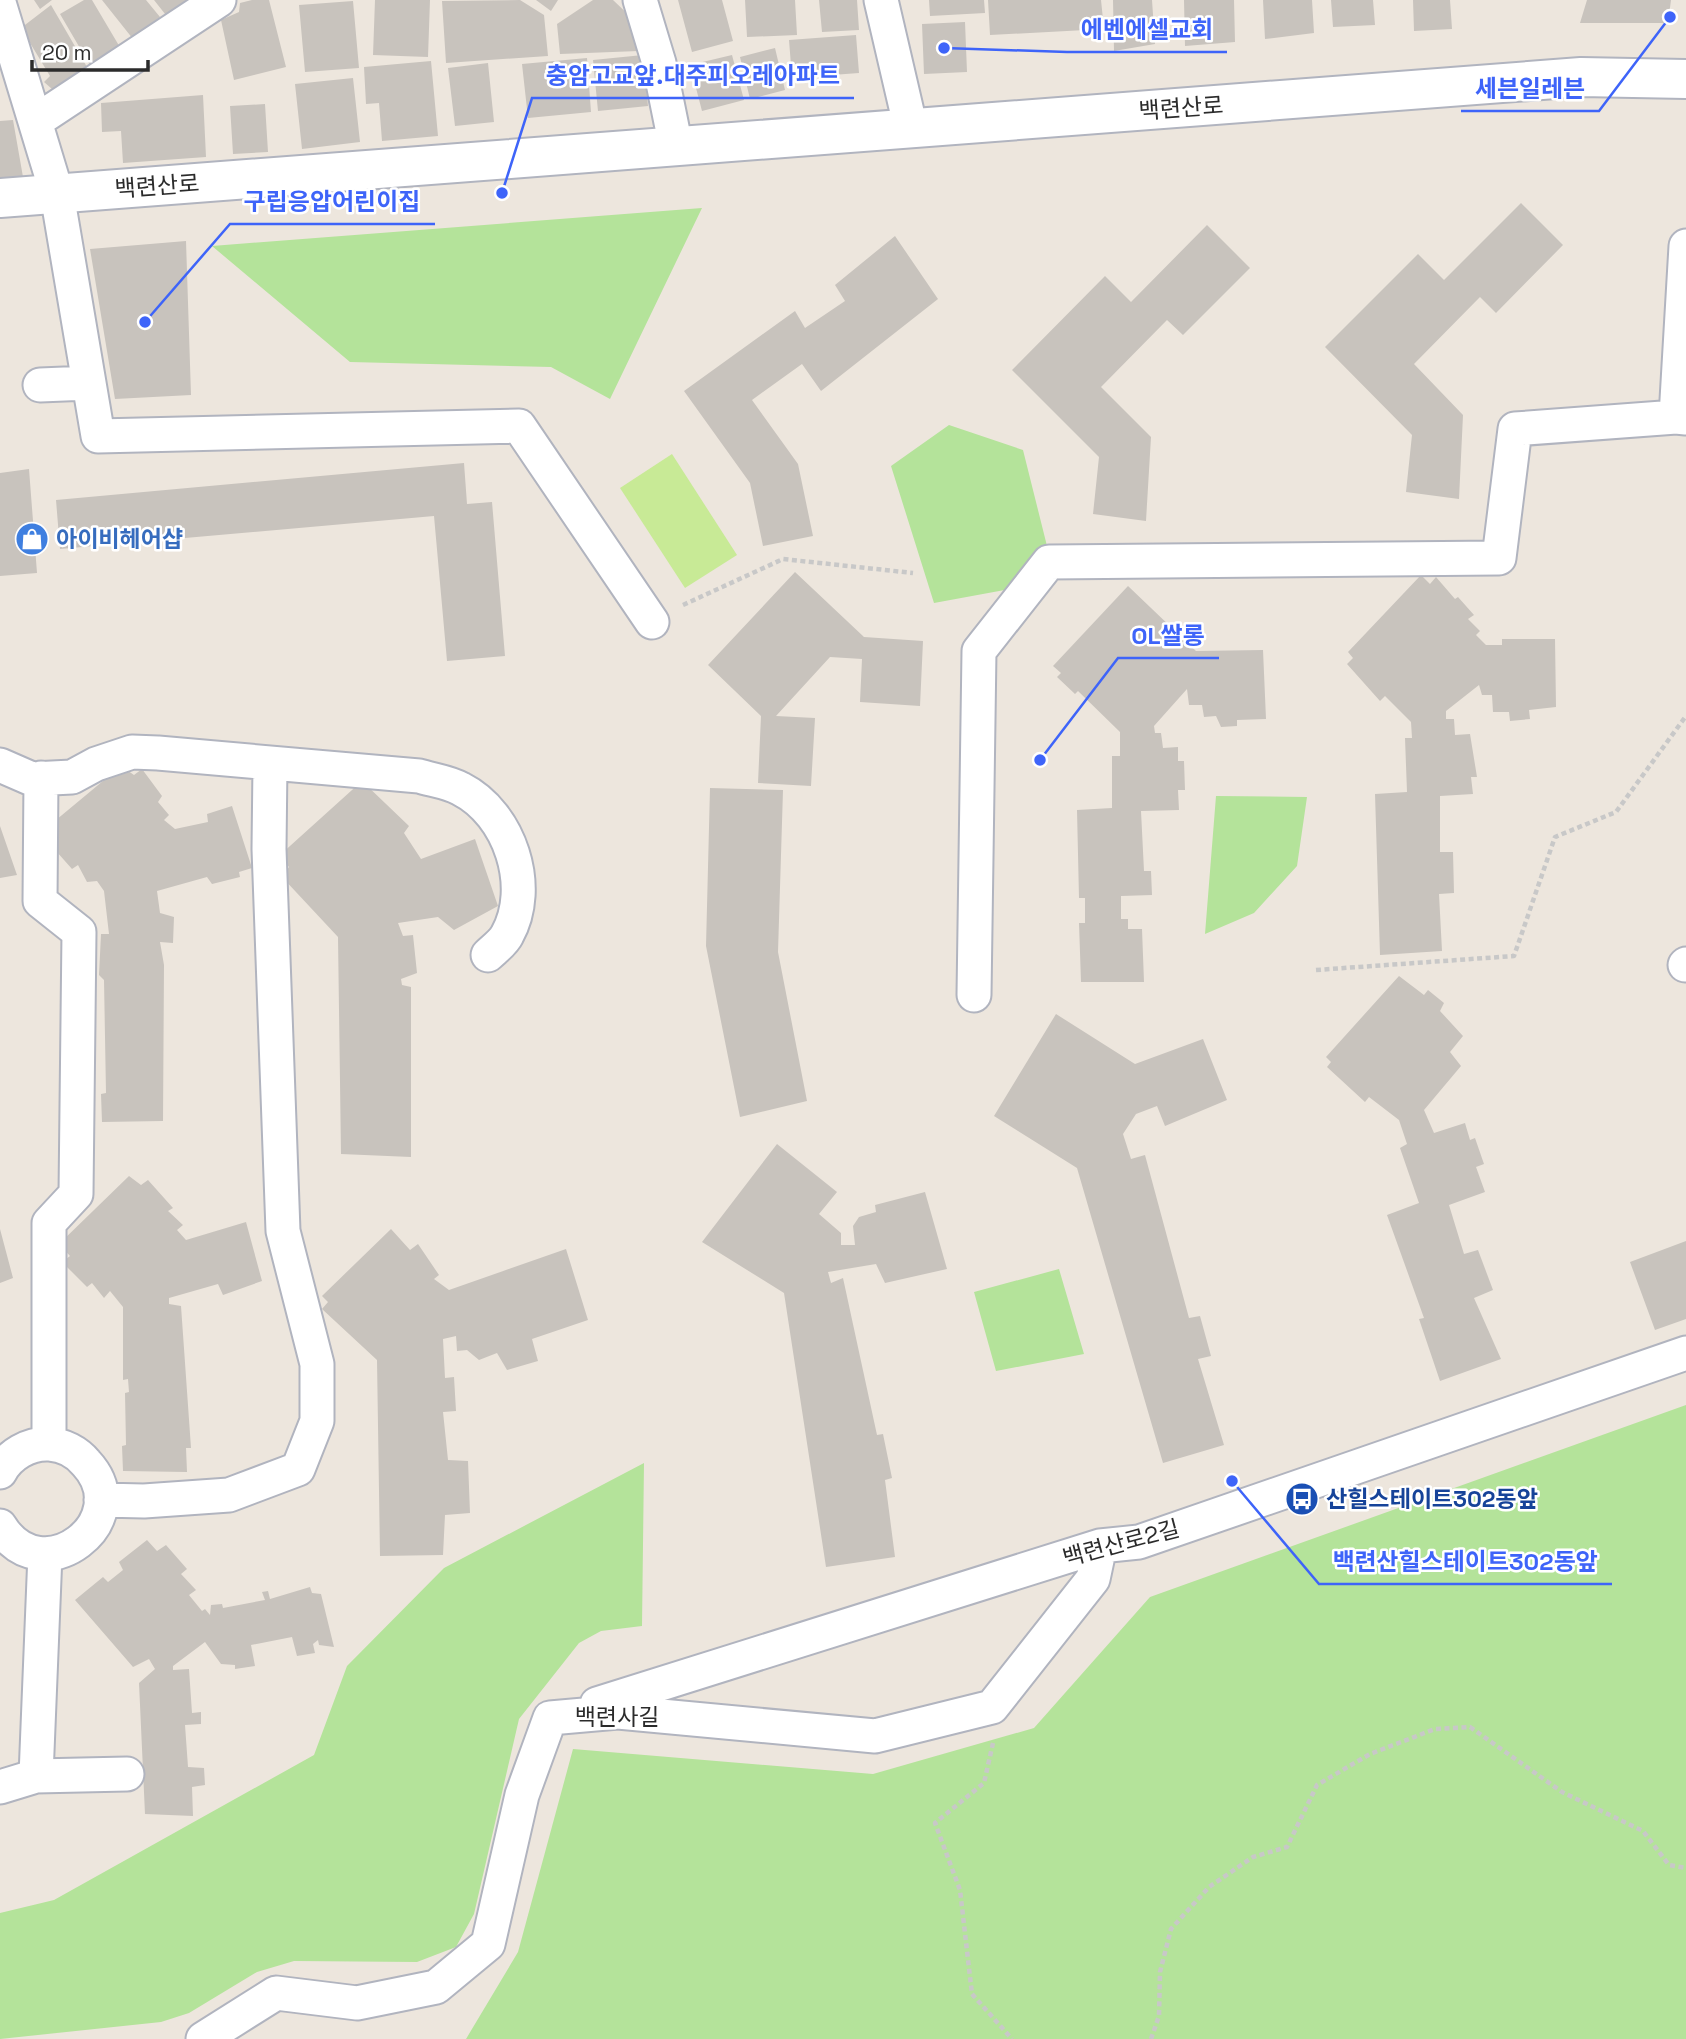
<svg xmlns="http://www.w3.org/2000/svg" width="1686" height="2039" font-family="'Space Grotesk','Noto Sans KR',sans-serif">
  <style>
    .green { fill: #b4e39a }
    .pitch { fill: #c8ea96 }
    .building { fill: #c8c3bd }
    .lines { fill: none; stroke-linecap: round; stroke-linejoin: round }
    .minor-casing { stroke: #b1b4bf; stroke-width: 37 }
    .secondary-casing { stroke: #b1b4bf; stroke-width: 42 }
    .path { stroke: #c8c8c8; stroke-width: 4.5; stroke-dasharray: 5 3.5; stroke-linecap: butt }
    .minor { stroke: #fff; stroke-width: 33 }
    .secondary { stroke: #fff; stroke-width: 38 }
    .labels { text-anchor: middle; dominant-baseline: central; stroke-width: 5; stroke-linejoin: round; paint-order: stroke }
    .street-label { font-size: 23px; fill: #2b2b2b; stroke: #fff }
    .shop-label { font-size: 23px; font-weight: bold; fill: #366cbe; stroke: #fff; text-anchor: start }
    .transit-label { font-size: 23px; font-weight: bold; fill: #164399; stroke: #fff; text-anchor: start }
    .leader { fill: none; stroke: #3e64f9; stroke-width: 2.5 }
    .callout-dot { fill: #3e64f9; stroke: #fff; stroke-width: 2.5 }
    .callout-label { font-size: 24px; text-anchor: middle; font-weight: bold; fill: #3e64f9; stroke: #fff; stroke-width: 5; stroke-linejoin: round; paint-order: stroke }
  </style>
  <rect width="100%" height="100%" fill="#ede6dd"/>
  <path class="green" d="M702,208L610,399L551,367L350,362L212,246Z
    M949,425L1023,450L1047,546L1010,589L934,603L891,466Z
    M1216,796L1307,797L1297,866L1254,913L1205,934Z
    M1059,1269L1084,1354L996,1371L974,1292Z
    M1686,1405V2039H466L518,1952L573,1749L873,1774L1034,1728L1150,1597Z
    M644,1463L642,1626L601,1631L579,1643L519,1719L474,1914L456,1947L417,1962L294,1961L257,1972L189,2013L161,2022L0,2039V1913L54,1900L314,1755L347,1666L444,1568Z"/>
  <path class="pitch" d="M672,454L737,555L685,588L620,488Z"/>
  <path class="building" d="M34,0H52L40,9Z
    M84,0H92L121,49L91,67L60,14Z
    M102,0H146L160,17L133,39Z
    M154,0H194L169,19Z
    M252,0H269L286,67L234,80L221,20L239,12L240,3Z
    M375,0H430L428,57L373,55Z
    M520,0L544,15L548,56L446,63L442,1Z
    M536,0H558L551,11Z
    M593,0H613L636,22L639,51L560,54L557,24Z
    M678,0H722L733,41L692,52Z
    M745,0H795L797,35L747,37Z
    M819,0H857L859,30L822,32Z
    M929,0H984L985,13L930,16Z
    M988,0H1101L1104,29L990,35Z
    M1113,0H1152L1155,44L1114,51Z
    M1184,0H1234L1235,42L1185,46Z
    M1263,0H1312L1314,33L1265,39Z
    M1331,0H1373L1375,25L1333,27Z
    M1413,0H1450L1452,29L1414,31Z
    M1587,0H1671L1668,23H1580Z
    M353,1L359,68L305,72L299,5Z
    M51,5L87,67L60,96L44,82L50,76L21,28Z
    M965,22L967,72L924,74L922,24Z
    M856,35L859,73L792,78L789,40Z
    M775,48L785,90L750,99L740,57Z
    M643,55L648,106L598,111L593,60Z
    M732,55L744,100L702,111L690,65Z
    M587,58L591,112L528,118L522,64Z
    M431,61L438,136L382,141L379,103L366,104L364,67Z
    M488,63L494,122L455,126L448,68Z
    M353,78L360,142L302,149L295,84Z
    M203,95L206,157L123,163L121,131L102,132L101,103Z
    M265,104L268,152L233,154L230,106Z
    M13,120L23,177L0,178V121Z
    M1521,203L1563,245L1496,313L1480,297L1414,364L1463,415L1459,499L1406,492L1412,435L1325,347L1418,254L1444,280Z
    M1207,225L1250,268L1183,335L1167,320L1101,387L1151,437L1146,521L1093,514L1099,457L1012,370L1105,276L1131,302Z
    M895,236L938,299L821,391L802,364L752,400L798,464L813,536L763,546L750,483L684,391L795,311L805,328L845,301L835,285Z
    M186,241L191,395L115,399L90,249Z
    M464,463L467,504L492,502L505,656L447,661L434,516L60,549L56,500Z
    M29,469L37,573L0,576V473Z
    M795,572L864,637L923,641L920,706L860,702L862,659L830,657L776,716L815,718L811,786L758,783L761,716L708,665Z
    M1421,575L1430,584L1436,577L1455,599L1458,597L1474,615L1468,619L1480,631L1476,635L1486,645H1502V639H1555L1556,707L1529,710L1530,719L1510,721L1509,712H1493L1492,695H1482L1479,685L1446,711V719H1454L1455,735L1470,734L1477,777H1471L1473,794L1440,796V852H1453L1454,893L1439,894L1442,951L1380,955L1375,794L1407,792L1405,738H1412L1411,722L1385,696L1380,701L1347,664L1353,658L1348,652Z
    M1128,586L1196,651L1263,650L1266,719L1237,720V726L1221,727L1216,716L1204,717L1202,705H1189L1187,689L1154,726L1155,733H1161L1163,748L1178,747V761H1184L1185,790H1178L1179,810L1141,811L1144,871H1151L1152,895L1121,896V919H1128V929H1142L1144,982H1081L1079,923H1085V898H1079L1077,810L1112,808V756H1120V732L1078,691L1075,694L1057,677L1061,673L1053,666Z
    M121,766L134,775L142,769L162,796L158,802L169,815L164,820L175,829L208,822L207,814L232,806L252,868L239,872L240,877L212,884L207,877L157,891L160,913L174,917L173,943L160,942L164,965L163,1121L102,1122L101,1094L106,1093L104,980L99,975L101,934H109L104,891L97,881L87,882L78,865L72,869L49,843L58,835L50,825Z
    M362,781L409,826L404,833L421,859L475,839L498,906L454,930L438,917L398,923L403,936L413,935L417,973L401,979L402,985L411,987V1157L341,1154L338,937L282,877L289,867L280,855Z
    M710,788L783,790L778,952L807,1101L740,1117L706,946Z
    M0,826L17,875L0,878Z
    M1399,976L1424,995L1428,990L1444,1003L1440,1011L1463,1036L1450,1052L1461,1066L1424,1110L1434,1133L1465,1123L1470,1140L1475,1138L1484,1164L1476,1167L1485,1192L1449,1205L1464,1254L1478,1250L1493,1290L1474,1298L1501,1359L1440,1381L1419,1319L1424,1318L1387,1215L1419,1203L1400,1148L1407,1144L1399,1120L1369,1097L1365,1102L1327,1067L1331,1062L1326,1057Z
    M1056,1014L1135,1064L1203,1039L1227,1100L1165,1126L1157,1106L1136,1114L1123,1134L1131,1159L1145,1155L1189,1318L1200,1316L1211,1356L1198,1359L1224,1445L1163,1463L1077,1168L994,1116Z
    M777,1144L837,1192L819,1214L841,1233V1245H855L853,1226L859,1217L876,1212L875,1205L925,1192L947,1269L885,1283L876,1264L828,1272L831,1283L843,1278L877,1435L883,1434L892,1478L885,1480L895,1557L826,1567L784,1293L702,1242Z
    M129,1176L141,1185L148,1180L173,1208L168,1211L183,1225L177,1230L186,1240L246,1222L262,1281L223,1295L218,1284L169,1298V1304L181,1306L191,1448H186L187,1472L123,1471L122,1446L126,1445L125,1393L129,1392L128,1379L123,1380V1307L110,1291L104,1298L92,1283L87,1287L62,1262L70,1256L59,1244Z
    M0,1229L13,1278L0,1283Z
    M391,1229L410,1250L418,1244L439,1275L434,1279L449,1290L566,1249L588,1320L532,1339L538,1361L507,1370L497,1353L479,1360L467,1350L457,1351L456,1336L443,1339L445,1378L454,1377L456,1411L443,1412L448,1460L468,1461L470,1513L445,1515L443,1555L380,1556L377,1360L322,1309L328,1302L322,1296Z
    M1686,1241V1319L1655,1330L1630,1262Z
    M147,1540L157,1551L166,1545L187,1569L181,1574L196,1590L189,1595L202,1611L205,1609L210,1615L211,1605L222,1604L223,1608L265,1600L262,1592L268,1591L270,1599L310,1587L312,1593L321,1594L334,1647L319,1645L318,1640L313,1644L315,1653L297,1656L292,1637L251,1645L255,1666L235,1669V1665L221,1664L205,1642L173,1666V1670L189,1669L192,1713L201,1712V1724L185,1725L188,1767L204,1768L205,1785L192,1787L193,1816L145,1814L139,1683L155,1669L149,1659L133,1667L75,1600L103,1577L108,1582L123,1570L119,1562Z"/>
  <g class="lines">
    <defs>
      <path id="minor" d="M640,0L659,63L676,147
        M881,0L911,129
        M0,6L57,194L98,436L519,426L652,622
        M36,121L219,0
        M1686,246L1676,417L1686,418
        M40,385L89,383
        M0,765L32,779L72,777L96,764L132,752L158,753L419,776C432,780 449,782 461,789C510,814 534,887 507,935C503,943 494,949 488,955
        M41,778L40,901L79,932L76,1194L49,1223V1444
        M1685,965L1686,964
        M974,995L979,651L1049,562L1499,558L1515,429L1676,417
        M0,1472C9,1455 29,1443 49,1444C63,1445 77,1452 86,1463C139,1520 42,1595 0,1526
        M101,1500L144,1501L229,1495L298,1469L317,1421V1364L283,1231L269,849L270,764
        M45,1554L36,1776L127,1774
        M597,1704L1100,1546L1139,1542L1686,1353
        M0,1787L36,1776
        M203,2039L276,1993L357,2003L436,1987L488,1944L522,1795L550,1718L618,1712L875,1736L992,1707L1093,1579L1100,1546"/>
      <path id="secondary" d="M0,198L1581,77L1686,79"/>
    </defs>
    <use href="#minor" class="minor-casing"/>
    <use href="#secondary" class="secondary-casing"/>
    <path class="path" d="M683,605L783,559L913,573
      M1316,970L1514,956L1555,837L1616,812L1686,716
      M993,1743L984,1783L935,1823L960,1890L972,1994L1012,2039
      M1151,2039L1159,2016L1160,1972L1171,1929L1209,1887L1253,1857L1287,1847L1317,1785L1370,1754L1435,1729L1470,1727L1562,1792L1643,1831L1669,1865L1686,1868"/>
    <use href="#minor" class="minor"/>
    <use href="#secondary" class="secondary"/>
  </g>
  <defs>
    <symbol id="shop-disc" viewBox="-11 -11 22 22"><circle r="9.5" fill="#3f7fe0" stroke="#fff"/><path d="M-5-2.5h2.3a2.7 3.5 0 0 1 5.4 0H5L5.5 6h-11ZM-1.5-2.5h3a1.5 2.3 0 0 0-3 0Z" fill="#fff"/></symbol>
    <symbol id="bus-disc" viewBox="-11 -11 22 22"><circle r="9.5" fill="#1a4fb4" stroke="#fff"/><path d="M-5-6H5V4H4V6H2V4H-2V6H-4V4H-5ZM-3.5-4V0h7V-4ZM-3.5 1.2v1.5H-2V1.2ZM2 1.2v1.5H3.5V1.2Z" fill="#fff"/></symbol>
  </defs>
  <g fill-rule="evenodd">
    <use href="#shop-disc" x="13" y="520" width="38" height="38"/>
    <use href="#bus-disc" x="1283" y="1480" width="38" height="38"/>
  </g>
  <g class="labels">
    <g class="street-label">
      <text transform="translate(1181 108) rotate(-4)">백련산로</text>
      <text transform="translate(157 186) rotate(-4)">백련산로</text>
      <text transform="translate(1121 1543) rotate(-15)">백련산로2길</text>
      <text x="617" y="1717">백련사길</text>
    </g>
    <g class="shop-label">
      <text x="56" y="539">아이비헤어샵</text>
    </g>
    <g class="transit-label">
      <text x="1326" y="1499">산힐스테이트302동앞</text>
    </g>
  </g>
  <path class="leader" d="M944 48L1067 52H1227M502 193L532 98H854M1670 17L1599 111H1461M145 322L230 224H435M1040 760L1118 658H1219M1232 1481L1319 1584H1612"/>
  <g class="callout-dot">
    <circle cx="944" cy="48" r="7"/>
    <circle cx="502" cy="193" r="7"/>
    <circle cx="1670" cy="17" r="7"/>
    <circle cx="145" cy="322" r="7"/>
    <circle cx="1040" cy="760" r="7"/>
    <circle cx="1232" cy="1481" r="7"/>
  </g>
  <g class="callout-label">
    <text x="1147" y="38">에벤에셀교회</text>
    <text x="693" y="84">충암고교앞.대주피오레아파트</text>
    <text x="1530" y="97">세븐일레븐</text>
    <text x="332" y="210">구립응압어린이집</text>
    <text x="1168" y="644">OL쌀롱</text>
    <text x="1465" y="1570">백련산힐스테이트302동앞</text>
  </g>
  <path d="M32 60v10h116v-10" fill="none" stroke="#2b2b2b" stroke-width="3.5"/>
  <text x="42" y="60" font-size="21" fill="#2b2b2b" stroke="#ffffff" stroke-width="5" paint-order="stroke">20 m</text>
</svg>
